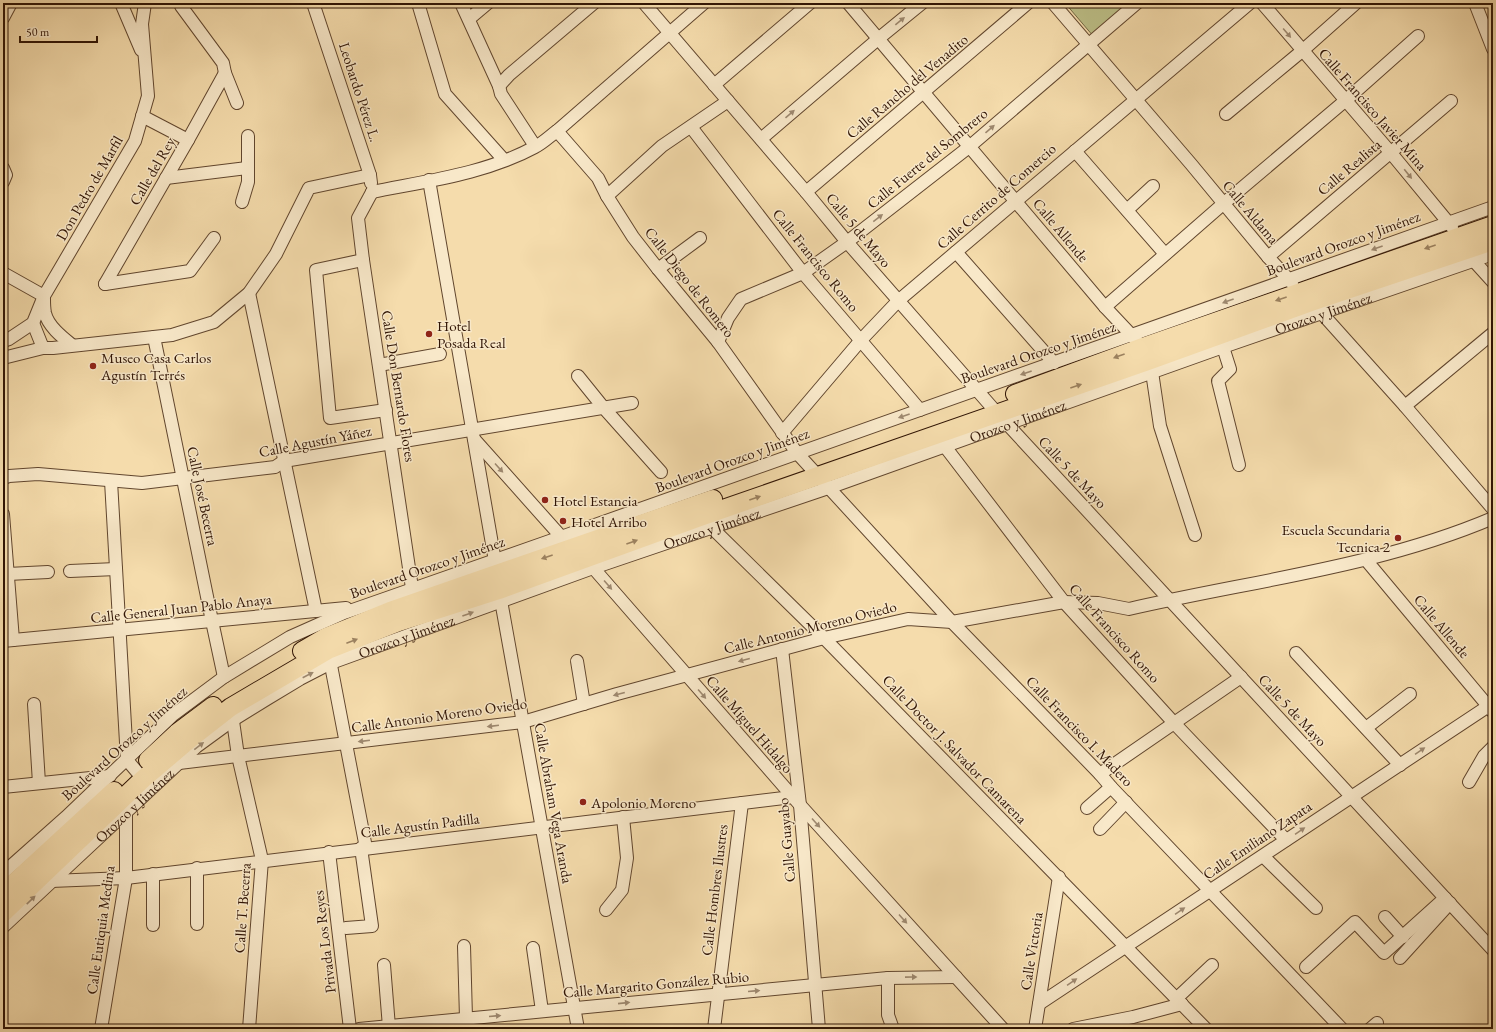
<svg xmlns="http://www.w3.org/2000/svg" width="1496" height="1032" font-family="'EB Garamond',serif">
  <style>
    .green { fill: #bdc088; stroke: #766a46 }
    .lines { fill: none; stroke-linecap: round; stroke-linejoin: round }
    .minor-casing { stroke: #61462e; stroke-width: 14 }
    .highway-casing { stroke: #301404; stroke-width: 20 }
    .minor { stroke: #f8e8c9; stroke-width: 12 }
    .highway { stroke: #f5dcac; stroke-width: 18 }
    .oneway { fill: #9e8970 }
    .oneway2 { fill: #9c8260 }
    .poi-dot { fill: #8f2418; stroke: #f8e8c9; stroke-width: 1.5 }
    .labels { text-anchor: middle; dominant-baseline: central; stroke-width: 3; stroke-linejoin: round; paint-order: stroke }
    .street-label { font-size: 15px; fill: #301404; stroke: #f8e8c9 }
    .poi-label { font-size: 15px; fill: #301404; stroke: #f8e8c9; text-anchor: start }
  </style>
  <rect width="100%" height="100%" fill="#f5dcac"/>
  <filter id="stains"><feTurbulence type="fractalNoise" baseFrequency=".005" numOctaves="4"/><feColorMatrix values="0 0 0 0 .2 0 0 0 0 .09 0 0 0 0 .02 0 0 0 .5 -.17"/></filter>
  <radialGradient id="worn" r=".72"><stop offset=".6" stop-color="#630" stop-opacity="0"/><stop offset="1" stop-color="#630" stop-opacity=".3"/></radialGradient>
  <path class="green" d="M1065,3H1134L1094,37Z"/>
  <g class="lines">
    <defs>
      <g id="minor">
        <path d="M121,3L141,50"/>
        <path d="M313,3L370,175L371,183"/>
        <path d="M418,3L445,94L504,160"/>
        <path d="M461,3L499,86L501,94L535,146"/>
        <path d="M644,3L806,192L847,242L997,413L1493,950"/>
        <path d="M848,3L1105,307L1137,341"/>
        <path d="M1053,3L1191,164L1268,257L1292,283"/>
        <path d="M1262,3L1391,153L1452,227"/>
        <path d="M1475,3L1493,49"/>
        <path d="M181,6L223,63L225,73L237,103"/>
        <path d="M3,18L11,3"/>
        <path d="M469,19L488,3"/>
        <path d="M714,85L810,3"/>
        <path d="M499,86L509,75L594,3"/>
        <path d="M1226,114L1302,51L1356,3"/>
        <path d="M142,116L188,140"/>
        <path d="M691,127L803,273L920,410"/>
        <path d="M557,131L598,178L607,196L633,237L658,269L718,342L797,453L952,622L1100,774L1111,787L1342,1029"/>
        <path d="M761,139L878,39L922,3"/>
        <path d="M1075,151L1165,254"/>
        <path d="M3,168L6,175L3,182"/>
        <path d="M166,178L247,168"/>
        <path d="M429,180L496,567"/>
        <path d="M372,192L358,218L363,260L412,588"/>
        <path d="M372,192C426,181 485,174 535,147C543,143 550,136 557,131L704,3"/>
        <path d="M806,192L1028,3"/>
        <path d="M607,196L662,146L728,101"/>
        <path d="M242,202L248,182V136"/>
        <path d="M1127,210L1153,186"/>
        <path d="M956,252L1054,363"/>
        <path d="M1471,256L1474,261L1493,282"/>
        <path d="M1268,257L1451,101"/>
        <path d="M363,260L316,270L330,418L386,410"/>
        <path d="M658,269L700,238"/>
        <path d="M3,273L44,296"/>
        <path d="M105,284L188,140L225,73"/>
        <path d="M105,284L190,271L214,238"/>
        <path d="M249,293L316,611"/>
        <path d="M44,299C44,304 44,308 45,313C48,326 62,337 72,345"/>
        <path d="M1105,307L1223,204L1346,100L1418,36"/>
        <path d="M1318,309L1405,406L1493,509"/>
        <path d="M33,323L43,348"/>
        <path d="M154,337L212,621L224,677"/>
        <path d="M3,341L9,339L33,323L44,296L135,141L148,96L142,24L145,3"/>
        <path d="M718,342L728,318L741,299L803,273L847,242L969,147L1137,3"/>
        <path d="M1223,347L1230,369L1218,381L1239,465"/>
        <path d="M3,358L43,348H53L172,335L214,322L249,293L276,254L309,188L370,175"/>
        <path d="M379,365L440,354"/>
        <path d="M1149,366L1152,372L1160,426L1195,535"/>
        <path d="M578,376L603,407L661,472"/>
        <path d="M1405,406L1493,333"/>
        <path d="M782,433L861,340L898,301L1250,3"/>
        <path d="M474,439L565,541"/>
        <path d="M940,440L1064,602L1174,723L1286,840"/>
        <path d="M3,478L9,476L38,474L142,483L275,467L284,461L632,403"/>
        <path d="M111,481L127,760L143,779"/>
        <path d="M3,514L13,640"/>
        <path d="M707,523L824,638L1206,1029"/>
        <path d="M1366,560L1493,712"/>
        <path d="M589,563L800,805L1003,1029"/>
        <path d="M70,571L116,569"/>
        <path d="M8,574L48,572"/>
        <path d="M500,595L578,1029"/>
        <path d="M3,641L346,608"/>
        <path d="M782,649L800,805L819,1029"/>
        <path d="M1296,653L1400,765"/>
        <path d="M329,655L366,848"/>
        <path d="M577,661L584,704"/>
        <path d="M34,704L39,783"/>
        <path d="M232,714L238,756L262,860L249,1029"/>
        <path d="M1366,728L1410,694"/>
        <path d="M179,763L523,722L617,694L824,638L908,619L952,622L1064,602L1098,603L1129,609C1250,581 1378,567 1493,518"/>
        <path d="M1100,774L1241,677"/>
        <path d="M1469,782L1484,756L1493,747"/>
        <path d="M3,787L110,776"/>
        <path d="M1087,808L1111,787"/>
        <path d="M1100,829L1126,802"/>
        <path d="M329,852L350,1029"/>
        <path d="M1263,856L1316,908"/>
        <path d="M3,873L66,817L173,715L224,677L290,637L344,613L561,537L1493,207"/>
        <path d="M51,881L126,878L792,797"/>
        <path d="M606,910L622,890L627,858L623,817"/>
        <path d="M1385,917L1403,937"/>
        <path d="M197,924V868"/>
        <path d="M153,925V874"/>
        <path id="s1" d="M3,927L196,747L233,720L267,699L300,679L331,663L593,568L828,488L1223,347L1493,254"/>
        <path d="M346,928L372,926L361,848"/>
        <path d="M464,946L466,1018"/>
        <path d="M533,948L542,1011"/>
        <path d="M1400,958L1450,903"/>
        <path d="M384,965L389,1027"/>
        <path d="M1306,967L1355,922L1384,953L1445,898"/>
        <path d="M888,978V1015L893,1029"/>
        <path d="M1177,998L1212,965"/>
        <path d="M1039,1004L1493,703"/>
        <path d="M101,1029L126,878V812"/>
        <path d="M359,1029L888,978L956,977"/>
        <path d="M714,1029L742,803"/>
        <path d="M1035,1029L1059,877"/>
        <path d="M1073,1029L1133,1017L1182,1004"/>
        <path d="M1370,1029L1377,1023"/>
      </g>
      <path id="highway" d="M1015,394L1143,347L1493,225
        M302,651L326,637L390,611L713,499
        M148,760L177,733L213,706
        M3,893L114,791
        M3,913L143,779L190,739L231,707L328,650L399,622L499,590L700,517L1148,361L1311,302L1493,241"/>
    </defs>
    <use href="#minor" class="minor-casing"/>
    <use href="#highway" class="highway-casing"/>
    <use href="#minor" class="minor"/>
    <use href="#highway" class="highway"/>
  </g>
  <defs><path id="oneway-solid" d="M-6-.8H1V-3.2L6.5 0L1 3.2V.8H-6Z"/></defs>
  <g class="oneway">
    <use href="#oneway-solid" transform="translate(900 21) rotate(-39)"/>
    <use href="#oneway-solid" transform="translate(1287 33) rotate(50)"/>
    <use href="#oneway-solid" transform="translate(790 114) rotate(-41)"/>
    <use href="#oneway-solid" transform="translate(990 129) rotate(-41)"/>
    <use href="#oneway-solid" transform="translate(1408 174) rotate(51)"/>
    <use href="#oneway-solid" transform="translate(878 218) rotate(-38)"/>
    <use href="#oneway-solid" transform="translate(1377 248) rotate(160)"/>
    <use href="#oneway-solid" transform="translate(1228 301) rotate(160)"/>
    <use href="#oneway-solid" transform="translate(1026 373) rotate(161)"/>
    <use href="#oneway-solid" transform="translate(904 416) rotate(161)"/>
    <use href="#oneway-solid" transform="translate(499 468) rotate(48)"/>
    <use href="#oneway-solid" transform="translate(608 585) rotate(49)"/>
    <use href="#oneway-solid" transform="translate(468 614) rotate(-20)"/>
    <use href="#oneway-solid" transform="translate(744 660) rotate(165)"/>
    <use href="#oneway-solid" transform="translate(308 675) rotate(-27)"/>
    <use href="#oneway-solid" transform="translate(619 694) rotate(165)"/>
    <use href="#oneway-solid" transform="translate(702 694) rotate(49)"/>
    <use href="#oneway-solid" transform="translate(493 726) rotate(173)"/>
    <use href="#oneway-solid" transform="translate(364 741) rotate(173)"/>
    <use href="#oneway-solid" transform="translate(199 746) rotate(-38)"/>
    <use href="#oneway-solid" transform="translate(1420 751) rotate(-34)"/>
    <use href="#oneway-solid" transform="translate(816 823) rotate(48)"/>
    <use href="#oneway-solid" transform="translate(1300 831) rotate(-34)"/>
    <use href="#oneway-solid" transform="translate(31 900) rotate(-44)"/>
    <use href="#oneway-solid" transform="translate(1180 911) rotate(-34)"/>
    <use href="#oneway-solid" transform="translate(903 919) rotate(48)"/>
    <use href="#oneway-solid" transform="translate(911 977) rotate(-1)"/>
    <use href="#oneway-solid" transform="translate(1072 982) rotate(-34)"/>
    <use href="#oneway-solid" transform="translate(754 991) rotate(-5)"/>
    <use href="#oneway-solid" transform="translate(624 1003) rotate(-6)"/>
    <use href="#oneway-solid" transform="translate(495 1016) rotate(-5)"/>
  </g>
  <g class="oneway2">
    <use href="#oneway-solid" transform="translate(1430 247) rotate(161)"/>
    <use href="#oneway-solid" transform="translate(1281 299) rotate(161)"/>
    <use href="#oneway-solid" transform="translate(1119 356) rotate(160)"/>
    <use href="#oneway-solid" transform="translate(1076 386) rotate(-19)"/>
    <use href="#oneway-solid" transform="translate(755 498) rotate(-19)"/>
    <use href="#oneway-solid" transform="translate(632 542) rotate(-20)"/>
    <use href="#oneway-solid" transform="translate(547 557) rotate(161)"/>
    <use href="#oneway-solid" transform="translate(352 641) rotate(-21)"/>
  </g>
  <g class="poi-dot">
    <circle cx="429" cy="334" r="4"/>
    <circle cx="93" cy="366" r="4"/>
    <circle cx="545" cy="500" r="4"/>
    <circle cx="563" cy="521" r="4"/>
    <circle cx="1398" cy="538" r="4"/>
    <circle cx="583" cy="802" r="4"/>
  </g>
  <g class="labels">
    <g class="street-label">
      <text transform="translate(907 86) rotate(-40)">Calle Rancho del Venadito</text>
      <text transform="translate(360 92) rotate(72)">Leobardo Pérez L.</text>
      <text transform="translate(1373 109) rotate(49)">Calle Francisco Javier Mina</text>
      <text transform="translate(927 158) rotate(-39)">Calle Fuerte del Sombrero</text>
      <text transform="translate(1349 167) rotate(-40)">Calle Realista</text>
      <text transform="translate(152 171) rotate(-60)">Calle del Rey</text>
      <text transform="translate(89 188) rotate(-60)">Don Pedro de Marfil</text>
      <text transform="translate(996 196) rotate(-41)">Calle Cerrito de Comercio</text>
      <text transform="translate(1251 212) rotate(50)">Calle Aldama</text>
      <text transform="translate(859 230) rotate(50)">Calle 5 de Mayo</text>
      <text transform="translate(1061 230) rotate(50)">Calle Allende</text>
      <text transform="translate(1343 243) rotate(-20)">Boulevard Orozco y Jiménez</text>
      <text transform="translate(816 260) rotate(51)">Calle Francisco Romo</text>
      <text transform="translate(690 282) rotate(52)">Calle Diego de Romero</text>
      <text stroke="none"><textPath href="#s1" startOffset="1475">Orozco y Jiménez</textPath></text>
      <text transform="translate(1038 352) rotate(-19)">Boulevard Orozco y Jiménez</text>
      <text transform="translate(399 386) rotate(81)">Calle Don Bernardo Flores</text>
      <text stroke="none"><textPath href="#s1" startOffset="1151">Orozco y Jiménez</textPath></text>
      <text transform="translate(315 441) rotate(-11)">Calle Agustín Yáñez</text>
      <text transform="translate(732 460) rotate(-20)">Boulevard Orozco y Jiménez</text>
      <text transform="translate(1073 472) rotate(47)">Calle 5 de Mayo</text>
      <text transform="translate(203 496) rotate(78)">Calle José Becerra</text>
      <text stroke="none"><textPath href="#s1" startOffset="827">Orozco y Jiménez</textPath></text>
      <text transform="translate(427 567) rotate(-19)">Boulevard Orozco y Jiménez</text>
      <text transform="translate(181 608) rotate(-6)">Calle General Juan Pablo Anaya</text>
      <text transform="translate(1442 626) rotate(50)">Calle Allende</text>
      <text transform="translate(810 627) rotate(-14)">Calle Antonio Moreno Oviedo</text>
      <text transform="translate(1115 633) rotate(48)">Calle Francisco Romo</text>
      <text stroke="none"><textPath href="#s1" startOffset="503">Orozco y Jiménez</textPath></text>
      <text transform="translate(1293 710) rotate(47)">Calle 5 de Mayo</text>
      <text transform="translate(439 715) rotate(-8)">Calle Antonio Moreno Oviedo</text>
      <text transform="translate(750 724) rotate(49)">Calle Miguel Hidalgo</text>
      <text transform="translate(1080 731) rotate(46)">Calle Francisco I. Madero</text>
      <text transform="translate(124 743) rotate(-42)">Boulevard Orozco y Jiménez</text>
      <text transform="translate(955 749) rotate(46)">Calle Doctor J. Salvador Camarena</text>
      <text transform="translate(554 803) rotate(80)">Calle Abraham Vega Aranda</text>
      <text stroke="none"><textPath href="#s1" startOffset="179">Orozco y Jiménez</textPath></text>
      <text transform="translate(420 825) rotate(-7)">Calle Agustín Padilla</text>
      <text transform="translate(786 840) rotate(-95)">Calle Guayabo</text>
      <text transform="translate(1257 840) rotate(-34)">Calle Emiliano Zapata</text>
      <text transform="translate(714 890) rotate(-83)">Calle Hombres Ilustres</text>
      <text transform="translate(242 908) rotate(-86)">Calle T. Becerra</text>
      <text transform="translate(100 930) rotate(-82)">Calle Eutiquia Medina</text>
      <text transform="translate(324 942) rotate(-97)">Privada Los Reyes</text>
      <text transform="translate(1031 951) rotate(-81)">Calle Victoria</text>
      <text transform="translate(656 984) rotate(-5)">Calle Margarito González Rubio</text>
    </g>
    <g class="poi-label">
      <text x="437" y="325">Hotel<tspan x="437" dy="17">Posada Real</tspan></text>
      <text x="101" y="357">Museo Casa Carlos<tspan x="101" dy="17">Agustín Terrés</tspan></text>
      <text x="553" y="500">Hotel Estancia</text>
      <text x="571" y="521">Hotel Arribo</text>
      <text x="1390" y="529" text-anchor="end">Escuela Secundaria<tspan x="1390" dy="17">Tecnica 2</tspan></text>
      <text x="591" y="802">Apolonio Moreno</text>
    </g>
  </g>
  <rect width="1496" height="1032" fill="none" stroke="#f5dcac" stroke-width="16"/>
  <rect x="4" y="4" width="1488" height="1024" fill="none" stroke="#301404" stroke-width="2"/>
  <rect x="8" y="8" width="1480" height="1016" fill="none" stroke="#301404"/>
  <path d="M20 36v6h77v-6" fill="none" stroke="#301404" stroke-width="2"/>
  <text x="26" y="36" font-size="12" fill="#301404" stroke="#f8e8c9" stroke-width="3" paint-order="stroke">50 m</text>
  <rect width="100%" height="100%" filter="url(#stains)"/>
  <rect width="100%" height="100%" fill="url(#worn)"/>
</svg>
